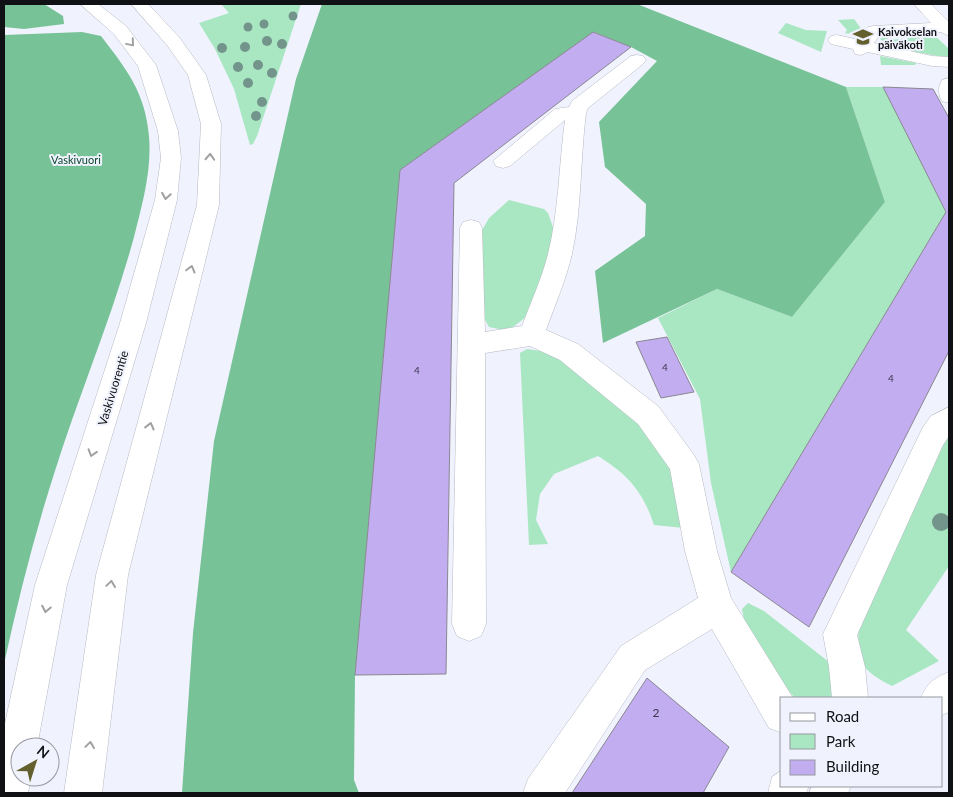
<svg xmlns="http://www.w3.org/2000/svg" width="953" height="797" font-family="Lato,sans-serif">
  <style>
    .green { fill: #a9e7c3 }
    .forest { fill: #78c298 }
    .building { fill: #c2adf0; stroke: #8a8791 }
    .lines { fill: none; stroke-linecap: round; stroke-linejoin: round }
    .minor-casing { stroke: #b7b9c3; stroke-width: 1 }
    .major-casing { stroke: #b7b9c3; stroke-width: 1 }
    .minor { fill: #fff; fill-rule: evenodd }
    .major { fill: #fff; fill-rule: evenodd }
    .tree { fill: #73948b }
    .oneway { stroke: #9fa0a1 }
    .labels { text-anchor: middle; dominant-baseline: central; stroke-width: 4; stroke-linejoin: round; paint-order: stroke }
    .number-label { font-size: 10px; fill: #3c384c }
    .far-poi-label { font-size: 11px; font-weight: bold; fill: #101115; stroke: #f0f2fd; text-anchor: start }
    .far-park-label { font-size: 11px; fill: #0c482d; stroke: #f0f2fd }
    .street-label { font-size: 12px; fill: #101115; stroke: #f0f2fd }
    .near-number-label { font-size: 12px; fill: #3c384c }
  </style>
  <rect width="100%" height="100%" fill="#f0f2fd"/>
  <path class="green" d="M221,4H301L257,136L253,144L250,145L234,89L215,49L199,23L229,13Z
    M854,19L863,31L859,36L845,33L847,30L838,20Z
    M786,23L806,30L827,31L821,52L778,33Z
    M931,32L949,49V58L894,48L880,39L885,36L889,40L922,37L918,33Z
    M880,56L916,63L915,65H881Z
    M846,87H884L946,212L731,572L711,483L700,399L658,318L717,289L792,317L885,202Z
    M509,200L544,209L548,213L554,230L543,276L526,317L508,331L489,327L484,318L481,232L489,218Z
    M527,349L555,353L657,437L675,478L684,528L654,525C643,491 627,474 598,456L554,474L540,494L536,520L548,544L529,545L520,353Z
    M949,429V566L906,630L939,661L892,686C860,670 856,661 859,626L943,435Z
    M748,603L764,611L834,666L839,684L835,698H795L785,687L745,625L742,609Z"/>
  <path class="forest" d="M4,4H44L63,16L64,24L24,29L4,27Z
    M322,4H637L846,87L885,202L792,317L717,289L603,343L595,271L645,236L646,204L605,167L599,122L657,61L631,47L594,32L400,170L355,675L354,780L359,793H182L193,633L214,441L296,79Z
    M82,32L101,36C127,70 145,92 149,136C152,171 142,205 134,237C112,318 79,394 54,474C34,536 18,600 4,664V35Z"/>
  <path class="building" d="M593,32L631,47L454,183L446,674L355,675L400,170Z
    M883,87L933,89L949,118V351L809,627L731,572L946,212Z
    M667,337L694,392L661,398L636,342Z
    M647,678L729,747L703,793H572Z"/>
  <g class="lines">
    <defs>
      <path id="minor" d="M914,4H931L949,22V36L941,32L879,36L874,43L932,56L949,57V67L932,66L868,52L861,55L855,54L853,49L831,44L828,40L831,36L837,35L859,40L868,27L874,26L931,23Z
        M637,55L643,56L646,60L643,64L588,108L586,113C580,160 582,208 572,254C566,280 555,305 546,330L578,344L658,406L694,455L699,464L717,551L731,598L793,698H782V733L769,728L712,629L645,670L565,793H523L528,779L621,646L698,598L685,551L670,469L638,424L560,360L530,346L485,353L486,624L481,636L469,641L457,636L452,624L460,228L463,222L471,220L479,222L482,228L485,332L522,326C531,302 542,278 548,254C559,210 559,164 565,120L510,166L503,168L496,166L493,161L555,109L569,107L572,101L631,56Z
        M949,78V103L942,101C938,95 938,86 942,80Z
        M949,407V436L943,445L857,635L865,667L868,698H832L829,667L823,634L923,427L931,416Z
        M949,672V712L942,715V698H921C927,683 934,678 949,672Z
        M782,770V786H809L806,793H768L772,777Z
        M812,786H851L848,793H809Z"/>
      <path id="major" d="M80,4H98L126,26L156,65L178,131L181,158L177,200L146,323L67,585L37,747H20V777H31L28,793H4V728L35,585L120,323L155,200L161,158L158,131L138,66L114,34Z
        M131,4H148L179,37L206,75L221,124L219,205L128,575L102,793H64L96,575L197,205L201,124L188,75L167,45Z"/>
    </defs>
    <use href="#minor" class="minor-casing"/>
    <use href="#major" class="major-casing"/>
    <use href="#minor" class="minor"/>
    <use href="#major" class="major"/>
  </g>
  <g class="tree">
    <circle cx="293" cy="16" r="4.5"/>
    <circle cx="264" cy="24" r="4.5"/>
    <circle cx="248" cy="27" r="4.5"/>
    <circle cx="267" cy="41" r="5"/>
    <circle cx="282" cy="44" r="5"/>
    <circle cx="245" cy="47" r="5"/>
    <circle cx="222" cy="48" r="5"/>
    <circle cx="258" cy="65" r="5"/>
    <circle cx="238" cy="67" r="5"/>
    <circle cx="272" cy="73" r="5"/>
    <circle cx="248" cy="83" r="5"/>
    <circle cx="262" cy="102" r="5"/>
    <circle cx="256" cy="116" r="5"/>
    <circle cx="941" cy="522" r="9"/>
  </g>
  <defs><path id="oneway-chevron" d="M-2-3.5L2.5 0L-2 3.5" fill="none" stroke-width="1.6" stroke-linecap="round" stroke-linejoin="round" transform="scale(1.25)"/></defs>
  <g class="oneway">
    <use href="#oneway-chevron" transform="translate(131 43) rotate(50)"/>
    <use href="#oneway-chevron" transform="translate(210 157) rotate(-87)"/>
    <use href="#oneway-chevron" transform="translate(166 196) rotate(99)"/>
    <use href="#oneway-chevron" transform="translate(191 269) rotate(-75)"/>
    <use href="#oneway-chevron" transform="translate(150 426) rotate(-76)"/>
    <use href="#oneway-chevron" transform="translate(92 453) rotate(107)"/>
    <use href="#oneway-chevron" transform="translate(111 584) rotate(-82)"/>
    <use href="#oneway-chevron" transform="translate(46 609) rotate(101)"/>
    <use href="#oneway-chevron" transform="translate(90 745) rotate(-82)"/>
  </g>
  <defs>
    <symbol id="school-bare" viewBox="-9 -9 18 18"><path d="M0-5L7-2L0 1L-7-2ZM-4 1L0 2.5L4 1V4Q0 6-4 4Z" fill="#64602d" stroke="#f0f2fd" stroke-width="2.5" paint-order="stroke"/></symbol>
  </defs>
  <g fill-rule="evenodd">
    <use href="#school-bare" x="849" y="23" width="28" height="28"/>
  </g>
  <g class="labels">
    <g class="number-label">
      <text x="665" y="367">4</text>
      <text x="417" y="370">4</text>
      <text x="891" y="378">4</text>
    </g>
    <g class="far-poi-label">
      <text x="878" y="31">Kaivokselan<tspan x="878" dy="13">päiväkoti</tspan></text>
    </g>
    <g class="far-park-label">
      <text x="76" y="159">Vaskivuori</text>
    </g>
    <g class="street-label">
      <text transform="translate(113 388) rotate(-73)">Vaskivuorentie</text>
    </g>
    <g class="near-number-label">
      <text x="656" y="712">2</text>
    </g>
  </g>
  <rect width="953" height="797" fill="none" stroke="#101115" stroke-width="10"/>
  <rect x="780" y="697" width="162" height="90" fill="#f0f2fd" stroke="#9698a0"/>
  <rect x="790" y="713" width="25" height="8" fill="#ffffff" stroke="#9698a0"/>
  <text x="826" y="722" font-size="15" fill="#101115">Road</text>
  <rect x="790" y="734" width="25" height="15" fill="#a9e7c3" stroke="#9698a0"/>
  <text x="826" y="747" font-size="15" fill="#101115">Park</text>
  <rect x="790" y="760" width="25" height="15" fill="#c2adf0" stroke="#9698a0"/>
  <text x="826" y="772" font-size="15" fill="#101115">Building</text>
  <g transform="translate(35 762) rotate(39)"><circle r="24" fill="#f0f2fd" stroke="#9698a0"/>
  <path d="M0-4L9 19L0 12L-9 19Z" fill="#64602d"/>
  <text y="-8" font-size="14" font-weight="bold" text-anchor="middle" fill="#101115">N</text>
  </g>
</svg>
